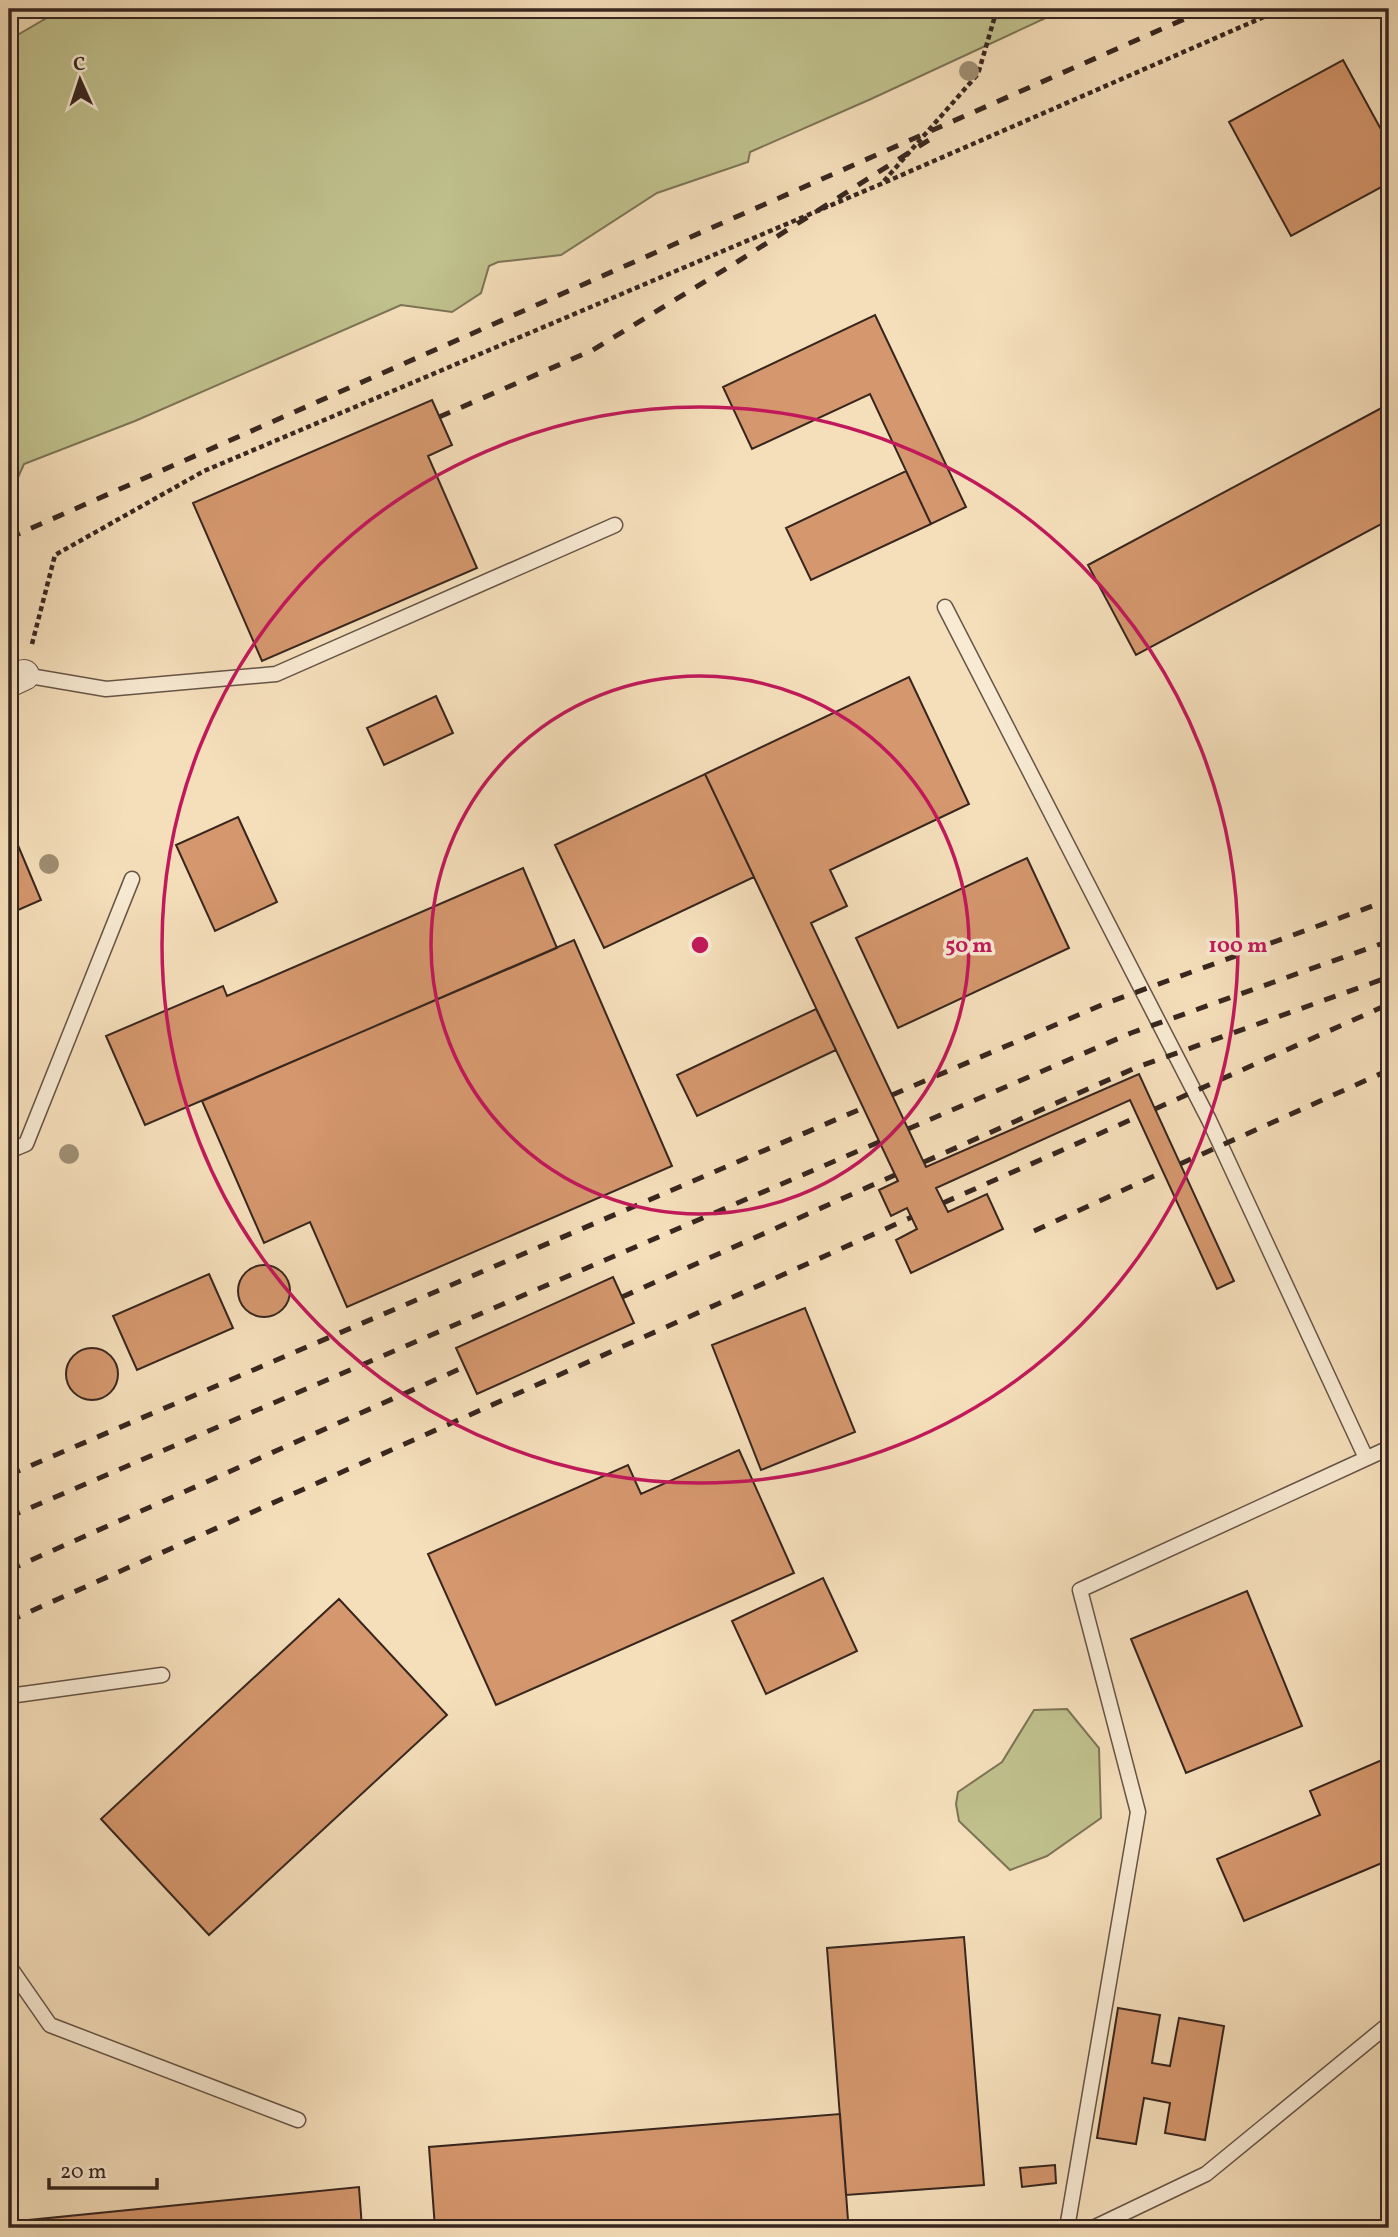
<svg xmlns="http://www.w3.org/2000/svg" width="1398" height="2237" font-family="Vollkorn,serif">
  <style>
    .green { fill: #c0c18d; stroke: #7c7456; stroke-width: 2 }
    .building { fill: #d5976d; stroke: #37261f; stroke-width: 2 }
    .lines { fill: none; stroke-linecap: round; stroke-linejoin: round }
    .service-casing { stroke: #665446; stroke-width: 17 }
    .minor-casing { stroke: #665446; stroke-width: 32 }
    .path { stroke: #37261f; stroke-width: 4.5; stroke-dasharray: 5 3.5; stroke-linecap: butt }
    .service { stroke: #f8ead3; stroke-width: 14 }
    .minor { stroke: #f8ead3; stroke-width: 30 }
    .rail { stroke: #37261f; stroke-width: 5; stroke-dasharray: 12 12; stroke-linecap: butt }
    .tree { fill: #9f8f74 }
    .ring { fill: none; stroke: #c2185b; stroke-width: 3.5 }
    .centre { fill: #c2185b; stroke: #f8ead3; stroke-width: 3.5 }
    .ring-label { font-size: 21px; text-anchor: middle; font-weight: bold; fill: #c2185b; stroke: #f8ead3; stroke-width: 7; stroke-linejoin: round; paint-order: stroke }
  </style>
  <rect width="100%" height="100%" fill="#f5dfbb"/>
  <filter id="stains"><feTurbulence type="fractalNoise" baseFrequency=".00286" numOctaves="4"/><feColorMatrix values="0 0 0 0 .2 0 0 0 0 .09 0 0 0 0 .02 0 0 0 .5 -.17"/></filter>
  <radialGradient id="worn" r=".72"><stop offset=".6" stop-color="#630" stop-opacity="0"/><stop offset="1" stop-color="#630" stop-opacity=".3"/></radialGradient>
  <path class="green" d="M62,9H1065L871,99L750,152L748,162L657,193L561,255L498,262L489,266L481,293L452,312L401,305L135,421L24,464L9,497V40Z
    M1067,1709L1099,1748L1101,1818L1047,1856L1010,1870L959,1821L956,1804L958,1792L1002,1762L1034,1710Z"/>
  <path class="building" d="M1343,60L1389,144V183L1291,236L1229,122Z
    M875,315L966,507L931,524L870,394L752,449L723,387Z
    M432,400L452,445L428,456L477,568L262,661L193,503Z
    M1389,404V520L1136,655L1088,565Z
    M906,471L931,524L811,580L786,528Z
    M909,677L969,804L830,870L847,906L811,923L926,1167L1139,1074L1234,1281L1217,1289L1130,1100L936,1188L948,1212L987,1194L1003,1229L911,1273L896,1240L917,1229L907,1208L891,1216L879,1190L898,1181L705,774Z
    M436,696L453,733L384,765L367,728Z
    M705,774L754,877L604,948L555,845Z
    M238,817L277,902L215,931L176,845Z
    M9,824L41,900L9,914Z
    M1027,858L1069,948L898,1028L856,938Z
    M523,868L557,948L145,1125L106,1036L223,986L227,996Z
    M574,940L672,1166L347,1307L310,1222L264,1243L202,1101Z
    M816,1009L836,1050L697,1116L677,1075Z
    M238 1291a26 26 0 1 1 52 0a26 26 0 1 1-52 0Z
    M209,1274L233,1328L137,1370L113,1316Z
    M613,1277L634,1323L477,1394L456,1348Z
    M805,1308L855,1432L761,1470L712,1345Z
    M66 1374a26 26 0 1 1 52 0a26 26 0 1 1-52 0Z
    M739,1450L794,1573L496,1705L428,1554L628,1465L641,1494Z
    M823,1578L857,1651L766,1694L732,1621Z
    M1247,1591L1302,1726L1186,1773L1131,1639Z
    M339,1599L447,1715L209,1935L101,1819Z
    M1389,1757V1860L1244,1921L1217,1859L1320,1815L1310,1791Z
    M964,1937L984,2185L846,2195L827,1948Z
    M1118,2008L1160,2015L1152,2063L1170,2066L1179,2018L1224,2026L1205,2140L1165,2133L1170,2103L1144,2098L1136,2144L1097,2138Z
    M840,2114L848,2220L745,2228H435L429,2147Z
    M1055,2165L1056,2183L1022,2187L1020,2168Z
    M359,2187L362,2228H9V2222Z"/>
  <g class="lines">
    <defs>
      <path id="service" d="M945,607L1209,1120L1366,1458
        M24,675L106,689L276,674L615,525
        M9,1151L26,1144L132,879
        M9,1696L162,1675
        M9,1966L50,2025L298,2120
        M1067,2228L1138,1812L1080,1590L1389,1448
        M1093,2228L1206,2174L1389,2024"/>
      <path id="minor" d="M9,682L24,675"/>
    </defs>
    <use href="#service" class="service-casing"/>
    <use href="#minor" class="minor-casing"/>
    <path class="path" d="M884,181L978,74L997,9
      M32,644L55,555L204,471L881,184L1282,9"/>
    <use href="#service" class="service"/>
    <use href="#minor" class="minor"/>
    <path class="rail" d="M439,417L593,350L737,262L932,138
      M9,538L1207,9
      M892,1095L1104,1004L1389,900
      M1155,1109L1389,1004
      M908,1129L1131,1033L1389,941
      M924,1162L1135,1068L1389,977
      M1180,1164L1389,1070
      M943,1203L1137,1117
      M1034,1231L1163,1172
      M622,1297L895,1175
      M9,1475L863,1108
      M9,1517L879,1142
      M9,1570L464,1367
      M9,1621L912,1217"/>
  </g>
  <g class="tree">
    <circle cx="969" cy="71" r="10"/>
    <circle cx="49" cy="864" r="10"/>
    <circle cx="69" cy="1154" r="10"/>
  </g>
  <g class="ring">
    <circle cx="700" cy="945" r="269"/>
    <circle cx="700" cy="945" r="538"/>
  </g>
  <circle cx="700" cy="945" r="10" class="centre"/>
  <g class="ring-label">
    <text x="969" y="952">50 m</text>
    <text x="1238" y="952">100 m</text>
  </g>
  <rect width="1398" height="2237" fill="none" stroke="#f5dfbb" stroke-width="35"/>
  <rect x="10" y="10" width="1377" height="2216" fill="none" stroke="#37261f" stroke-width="3.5"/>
  <rect x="18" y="18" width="1363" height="2202" fill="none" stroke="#37261f" stroke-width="2"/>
  <g transform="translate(80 80) rotate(357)" stroke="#f8ead3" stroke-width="5" paint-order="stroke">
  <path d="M0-5L12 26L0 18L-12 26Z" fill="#37261f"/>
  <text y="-10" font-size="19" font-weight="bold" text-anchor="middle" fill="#37261f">С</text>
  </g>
  <path d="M49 2178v10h108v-10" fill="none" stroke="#37261f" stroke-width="3.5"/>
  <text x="60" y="2178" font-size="21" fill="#37261f" stroke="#f8ead3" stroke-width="5" paint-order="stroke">20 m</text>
  <rect width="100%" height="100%" filter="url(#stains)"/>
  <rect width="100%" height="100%" fill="url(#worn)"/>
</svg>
